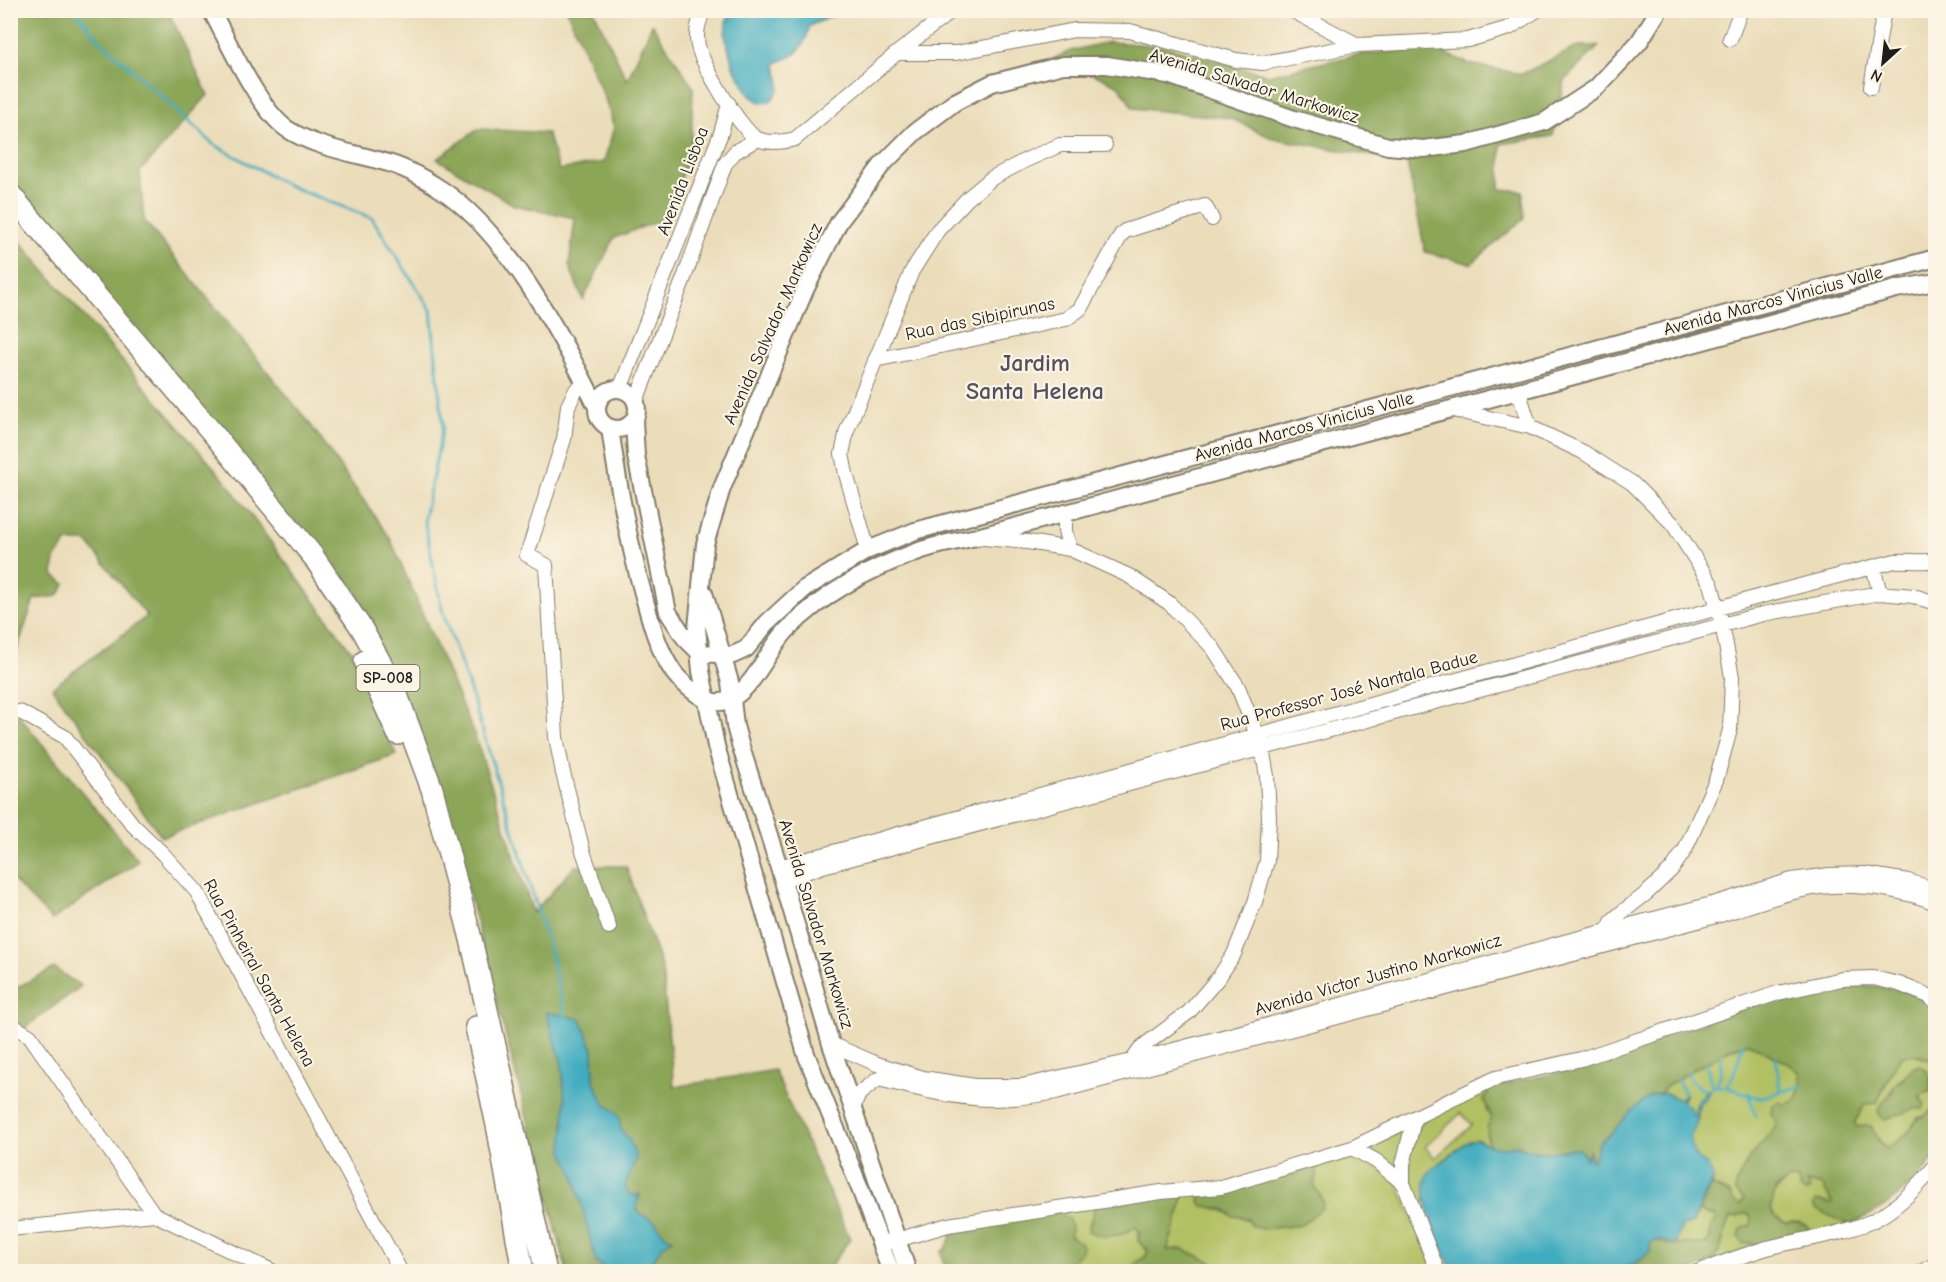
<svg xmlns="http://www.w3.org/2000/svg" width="1946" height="1282" font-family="'Comic Neue',sans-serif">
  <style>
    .green { fill: #b1c062; stroke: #666e3f; stroke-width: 1.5; fill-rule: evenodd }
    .forest { fill: #8ca658; stroke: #54613a; stroke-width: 1.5 }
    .water { fill: #40acbf; stroke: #2e646e; stroke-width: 1.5 }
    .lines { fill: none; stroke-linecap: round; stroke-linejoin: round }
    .stream { stroke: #40acbf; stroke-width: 3 }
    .minor-casing { stroke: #847c6b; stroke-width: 16 }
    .tertiary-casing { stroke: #847c6b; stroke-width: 20 }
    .primary-casing { stroke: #847c6b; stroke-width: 24 }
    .minor { stroke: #fff; stroke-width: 14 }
    .tertiary { stroke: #fff; stroke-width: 16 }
    .primary { stroke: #fff; stroke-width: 21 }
    .labels { text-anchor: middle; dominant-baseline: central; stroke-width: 4.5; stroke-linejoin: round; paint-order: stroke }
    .shield { fill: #fcf5e5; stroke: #5f5d58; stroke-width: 1.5 }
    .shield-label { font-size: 16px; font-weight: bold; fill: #1c1c1c }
    .street-label { font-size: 18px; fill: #1c1c1c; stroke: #fcf5e5 }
    .district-label { font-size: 24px; font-weight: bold; fill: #555061; stroke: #fcf5e5 }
  </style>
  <rect width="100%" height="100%" fill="#fcf5e5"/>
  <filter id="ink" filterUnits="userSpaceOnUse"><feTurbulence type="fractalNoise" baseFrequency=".0167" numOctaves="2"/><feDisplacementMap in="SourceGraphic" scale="12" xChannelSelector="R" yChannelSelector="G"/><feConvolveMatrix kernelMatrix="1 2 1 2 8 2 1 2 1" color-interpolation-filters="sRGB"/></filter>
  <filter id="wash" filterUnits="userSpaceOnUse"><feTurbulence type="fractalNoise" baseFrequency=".008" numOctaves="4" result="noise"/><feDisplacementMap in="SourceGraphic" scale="24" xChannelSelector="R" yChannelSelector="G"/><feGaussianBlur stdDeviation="1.35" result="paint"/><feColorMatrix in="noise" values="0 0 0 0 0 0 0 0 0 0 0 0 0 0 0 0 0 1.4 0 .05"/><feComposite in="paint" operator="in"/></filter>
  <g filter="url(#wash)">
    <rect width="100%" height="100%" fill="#ebddba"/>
    <path class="green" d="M1748,1043L1786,1062L1800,1073L1801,1086L1795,1100L1785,1105L1774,1131L1761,1146L1743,1201L1740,1206L1732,1200L1730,1194L1711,1185L1713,1178L1708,1166L1698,1159L1693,1151L1690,1136L1698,1119L1699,1104L1705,1091L1701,1099H1698L1694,1114L1692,1115L1690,1108L1682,1102L1686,1094H1684L1682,1099L1678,1100L1670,1095L1660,1093C1676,1076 1725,1050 1748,1043Z
      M1909,1054L1935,1061V1106L1925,1116L1918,1118L1906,1135L1887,1148C1878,1141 1874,1132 1865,1125L1857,1127L1854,1123L1865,1105L1877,1102L1898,1060L1902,1056ZM1912,1069L1932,1079L1931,1091L1920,1095L1925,1105L1896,1115L1890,1119L1882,1103C1891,1095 1890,1090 1897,1083C1902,1078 1907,1075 1912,1069Z
      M1490,1087L1486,1110L1491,1117L1487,1137L1489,1145L1483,1143L1464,1144L1430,1171L1426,1179L1425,1202L1419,1204C1405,1174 1406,1140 1428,1115ZM1461,1113L1472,1125L1435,1158L1425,1147Z
      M1403,1129L1405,1133L1397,1168L1368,1149V1147Z
      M1346,1155L1360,1156L1396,1180L1436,1271H1354L1348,1265C1332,1267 1313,1276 1298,1270L1231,1271L1183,1249L1167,1250L1182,1204L1183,1193H1201L1213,1208C1224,1209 1224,1212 1232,1215C1246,1219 1260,1223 1275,1228C1283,1226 1291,1227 1300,1225C1311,1221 1318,1209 1322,1199L1314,1186L1318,1163Z
      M1795,1178L1800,1183L1805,1193L1810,1190L1807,1182L1823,1186L1832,1203L1830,1204L1817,1200L1814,1207L1849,1225L1810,1234L1791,1222L1786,1223C1782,1221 1777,1219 1774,1215C1764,1201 1780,1181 1795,1178Z
      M1096,1204L1089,1226C1108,1234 1117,1241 1135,1227L1138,1228V1241L1148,1251L1146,1256L1136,1263L1134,1268L1115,1272L1061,1271L1065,1263L1071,1260L1080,1243L1070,1235L1057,1212Z
      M1701,1207L1702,1212L1714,1215L1716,1219L1710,1229V1239L1706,1244H1675L1682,1225L1692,1224Z
      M1746,1213L1751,1216L1752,1226L1744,1227L1743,1243L1762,1244L1710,1264C1716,1256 1722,1246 1724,1236C1726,1228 1726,1223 1731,1216L1737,1217Z"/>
    <path class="forest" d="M10,11H168L208,95L140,172L144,220L310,424L390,538L475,736L533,913L575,866H626L662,969L674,1087L774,1070L850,1239L827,1271L740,1272L725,1270L567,1271L465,879L395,681L150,347L11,181Z
      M567,11H594L627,80L652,24L693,87L691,150L666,218L614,238L583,300L569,266L575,218L514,205L437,159L478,129L547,133L559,170L604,162L614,127L605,99Z
      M1109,42L1165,46L1268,75L1361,54L1402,51H1441L1469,64L1522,74L1579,46H1599L1565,80L1553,136L1501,144L1500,189L1523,191L1524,219L1471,264L1425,252L1407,162L1272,138L1230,118L1133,108L1119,86L1089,72L1023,74L1070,51Z
      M10,230L227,483L352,652L396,755L162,837L52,688L147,616L87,542H67L55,559L53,575L65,584L58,596L34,599L11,668Z
      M11,716H19L139,861L52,920L11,878Z
      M54,968L81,986L23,1029L11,1021L10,991Z
      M1840,985C1871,984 1912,986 1935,1009V1061C1924,1057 1914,1053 1902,1056L1893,1068L1877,1102L1865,1105L1854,1123L1857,1127L1865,1125L1871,1126L1879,1142L1887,1148L1906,1135L1918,1118L1925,1116L1935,1106V1157C1911,1188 1885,1210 1849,1225L1817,1210L1814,1207V1202L1817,1200L1830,1204L1832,1203L1823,1186L1807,1182L1810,1190L1805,1193L1800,1188L1798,1180L1791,1179L1776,1188L1771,1208L1773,1214L1786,1223C1795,1221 1808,1221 1811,1233L1762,1244L1743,1243L1739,1238L1741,1229L1751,1226V1216L1746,1213L1737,1217H1731C1723,1227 1725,1240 1719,1251C1701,1281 1652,1271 1622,1271L1623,1268C1639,1264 1645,1258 1650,1243L1656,1240L1667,1244H1706L1710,1239V1229L1716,1219L1713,1215H1709L1702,1212L1701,1207L1711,1185L1730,1194C1732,1200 1735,1204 1740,1205L1744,1199L1735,1191C1739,1169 1753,1154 1766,1138C1771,1132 1774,1130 1777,1123L1771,1114L1772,1105L1780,1102L1785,1105L1795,1100L1801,1086L1800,1073L1786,1062L1748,1043L1731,1048L1716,1058L1694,1069L1668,1085L1660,1093L1651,1096L1642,1102L1611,1134L1603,1139L1593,1161L1591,1160L1589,1151L1586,1159C1581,1142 1565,1151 1552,1152C1541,1153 1527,1150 1517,1145L1501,1149L1489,1145L1487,1128L1491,1117L1484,1100L1490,1087L1580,1068L1749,1006Z
      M1918,1065C1930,1070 1932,1079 1931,1091L1920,1095V1097L1925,1105L1922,1109H1914L1885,1120L1880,1116L1878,1110L1882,1103L1891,1096L1894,1085L1905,1078L1911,1069Z
      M1318,1163L1314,1186L1322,1199L1323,1204L1321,1209L1301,1225L1261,1229L1251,1225L1248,1218L1233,1216L1224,1209L1203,1206L1199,1201L1201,1193Z
      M1183,1193L1182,1204L1167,1250L1183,1249L1231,1271H1115L1134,1268L1136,1263L1146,1256L1148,1250L1138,1241L1140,1231L1135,1227C1121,1237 1104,1239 1088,1231L1096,1204Z
      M1057,1212L1069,1220L1071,1227L1070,1235L1080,1243L1083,1247C1081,1259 1065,1260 1061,1272L964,1271L943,1263L941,1251L946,1249L951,1236L950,1228Z"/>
    <path class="water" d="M736,10H839V11C830,20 819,20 809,27C808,37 800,53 790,57C784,60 781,59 776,64C779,85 786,83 770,102L761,103L750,96L733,66L725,36L726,21Z
      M546,1012L581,1019L593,1050L594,1081L604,1103L619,1115L621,1130L630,1141L636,1158L625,1187L629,1194L635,1196L640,1194L636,1207L640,1214L653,1220L666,1236L672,1239L662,1247L650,1264L614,1269L604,1268L596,1262L574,1175L563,1151L565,1103L562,1064Z
      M1710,1089L1705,1100L1699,1104L1696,1126L1690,1136L1693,1151L1698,1159L1708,1165L1713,1178L1692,1224L1682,1226L1675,1244L1656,1240L1650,1243V1251C1642,1260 1634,1265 1623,1268L1622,1271H1452C1443,1250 1412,1191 1430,1171C1435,1165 1443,1162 1449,1157C1457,1150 1465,1141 1476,1139C1494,1148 1498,1150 1517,1145C1527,1151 1541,1153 1552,1152C1565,1151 1581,1142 1586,1159L1590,1151V1160L1593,1161L1598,1145L1603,1139L1611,1134L1632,1110L1651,1096L1665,1093L1680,1100L1684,1093L1682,1102L1689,1106L1692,1115L1694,1114L1698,1099H1701L1705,1091Z"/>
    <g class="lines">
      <path class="stream" d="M75,10L100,40L213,144L289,186L372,218L431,310L443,427L424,519L442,610L470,690L549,947L565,1017
        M1776,1058L1780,1091
        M1706,1063L1712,1088
        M1688,1072L1690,1080L1705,1091
        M1677,1079L1684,1093
        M1716,1086L1721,1072V1055
        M1726,1087L1734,1074L1743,1044
        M1710,1089L1716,1086L1726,1087L1759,1098L1801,1086
        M1748,1093L1756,1116
        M626,1272L627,1264"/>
    </g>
  </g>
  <g filter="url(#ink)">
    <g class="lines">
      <defs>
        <path id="minor" d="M704,10C698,22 695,33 698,46C702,64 742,133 758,139C769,144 783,142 795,139L897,53L953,10
          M1291,10L1358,45
          M1730,39L1741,10
          M897,53H956L1075,30L1130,31L1236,60L1263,63L1358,45L1468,40L1509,28L1537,10
          M1871,87L1884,10
          M875,360L1066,319L1080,309L1121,235L1125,231L1205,206L1212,219
          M586,384L576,390L568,406L564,439L527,555L546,565L556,737L563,773L583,851L609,927
          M620,389L721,133L729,104
          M1518,390L1530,427
          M636,401L684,278L725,164L735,152L757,139
          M1448,409L1530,427L1583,452L1632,483L1673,524L1711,584L1722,624L1732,677L1730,730L1716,780L1685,850L1672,869L1647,893L1621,913L1613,920L1607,932L1608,936
          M1065,512V531L1070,549
          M984,538L1028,542L1070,549L1129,576L1169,603L1213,648L1238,687L1262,748L1267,776L1269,817L1267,861L1255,902L1234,954L1219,977L1189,1012L1142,1047L1132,1061L1133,1064
          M868,550L846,474L842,454L847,430L912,271L938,230L968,198L992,178L1026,160L1060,145H1105
          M1873,567L1880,593
          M10,713L20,712L65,737L133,825L163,854L197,892L401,1272
          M779,867L1758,597L1895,561C1907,560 1924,563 1936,560
          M783,880L823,866L1763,614L1880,593L1913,596L1936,603
          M10,1024L30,1036L154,1214L274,1272
          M831,1044L877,1064L923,1078L975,1086H1022L1132,1061L1287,1020L1564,942L1716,903L1792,880L1830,875L1865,874L1908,881L1936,890
          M853,1108L859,1094L878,1079C910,1087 941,1095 974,1098C1001,1101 1029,1097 1056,1092L1720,915C1756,904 1794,888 1831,886C1866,885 1903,890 1936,903
          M1414,1120L1403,1164V1183L1438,1272
          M1352,1148L1376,1161L1403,1183
          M10,1229L154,1214
          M890,1242L948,1225L1161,1192L1221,1187L1352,1148L1496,1078L1581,1059L1778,993L1842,979L1873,978L1899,984L1929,996L1936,1003
          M1697,1272C1720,1264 1744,1255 1767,1248C1801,1239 1837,1236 1870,1222C1896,1210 1918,1187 1936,1165
          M1921,1272L1936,1264"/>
        <path id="tertiary" d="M211,10C228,41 259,110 287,129C315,147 349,152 381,161C402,166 424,178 442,190C508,234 562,337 597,407
          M597 409a20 20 0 1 1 40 0a20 20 0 1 1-40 0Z
          M634,421L636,456L668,612L685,638L700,653L733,655L746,649L767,623L804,589L868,550L915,531L1936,258
          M610,428C618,485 628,541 644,597C651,623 658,650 674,673C680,681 689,688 697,694C708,702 718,705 731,699C755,686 768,649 788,629C824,593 871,568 919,551C938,544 958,541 977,537L1896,289L1936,282
          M704,593L730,682L735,726L740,744L779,867L831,1044L908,1272
          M891,1272L859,1186L806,1054L716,746L701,671L697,628L705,544L722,488L805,290L839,222L882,165L915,132L955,102L992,83L1063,65H1107L1168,75L1294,119L1388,146L1423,149L1466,144L1544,122L1596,88L1639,42L1659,10"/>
        <path id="primary" d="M10,194L216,437L313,556L362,629L394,687L432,789L471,939L546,1272
          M365,661L398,734
          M476,1027L498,1130L523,1272"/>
      </defs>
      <use href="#minor" class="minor-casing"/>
      <use href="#tertiary" class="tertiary-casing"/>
      <use href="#primary" class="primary-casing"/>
      <use href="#minor" class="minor"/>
      <use href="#tertiary" class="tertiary"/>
      <use href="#primary" class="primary"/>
    </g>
  </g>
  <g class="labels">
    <rect class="shield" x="356.5" y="665" width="63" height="26" rx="4.5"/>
    <g class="shield-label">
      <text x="388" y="678">SP-008</text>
    </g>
    <g class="street-label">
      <text transform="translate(1254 86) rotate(17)">Avenida Salvador Markowicz</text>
      <text transform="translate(683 181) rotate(-69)">Avenida Lisboa</text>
      <text transform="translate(1773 301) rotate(-15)">Avenida Marcos Vinicius Valle</text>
      <text transform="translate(980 319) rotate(-12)">Rua das Sibipirunas</text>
      <text transform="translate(773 324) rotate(-66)">Avenida Salvador Markowicz</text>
      <text transform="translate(1304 427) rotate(-15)">Avenida Marcos Vinicius Valle</text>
      <text transform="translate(1349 691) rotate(-15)">Rua Professor José Nantala Badue</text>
      <text transform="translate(816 924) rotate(73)">Avenida Salvador Markowicz</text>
      <text transform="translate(259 973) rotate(61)">Rua Pinheiral Santa Helena</text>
      <text transform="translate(1378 975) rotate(-16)">Avenida Victor Justino Markowicz</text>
    </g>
    <g class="district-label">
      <text x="1035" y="363">Jardim<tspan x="1035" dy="28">Santa Helena</tspan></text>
    </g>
  </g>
  <rect width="1946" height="1282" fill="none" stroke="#fcf5e5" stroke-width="36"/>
  <g transform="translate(1883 63) rotate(207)" stroke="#fcf5e5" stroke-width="4.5" paint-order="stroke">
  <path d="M0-4.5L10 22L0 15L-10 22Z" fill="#1c1c1c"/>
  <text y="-9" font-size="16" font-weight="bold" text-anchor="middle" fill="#1c1c1c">N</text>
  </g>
</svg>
